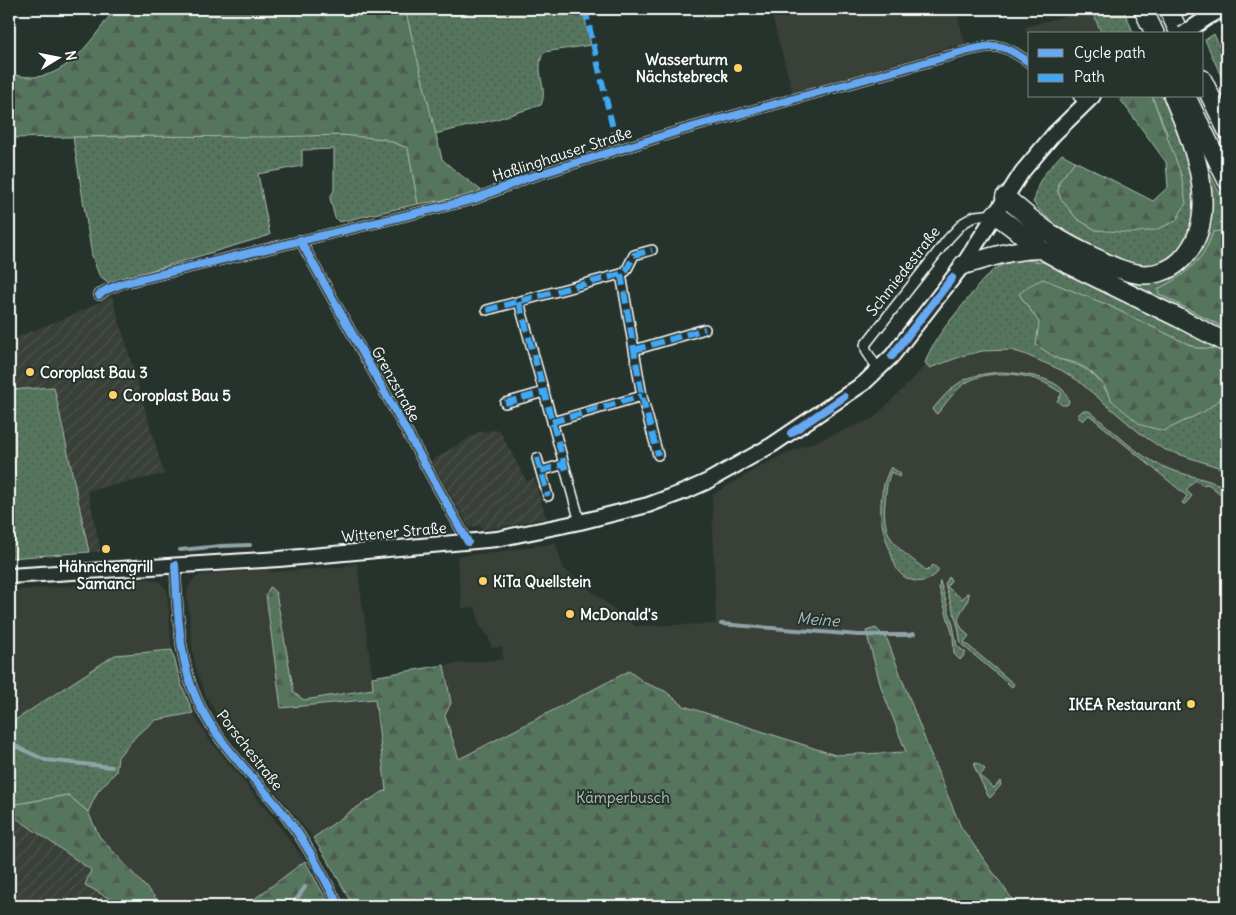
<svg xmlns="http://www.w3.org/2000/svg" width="1236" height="915" font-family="Delius,sans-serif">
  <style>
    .built { fill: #393f38 }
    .industrial { fill: url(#industrial-furrows) }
    .green { fill: url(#green-dots); stroke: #aabaae }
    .forest { fill: url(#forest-firs); stroke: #aabaae }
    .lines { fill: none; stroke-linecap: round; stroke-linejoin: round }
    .stream { stroke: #91a3a7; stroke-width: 4 }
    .minor-casing { stroke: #fff; stroke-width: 12 }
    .secondary-casing { stroke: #fff; stroke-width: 18 }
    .motorway-casing { stroke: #fff; stroke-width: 21 }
    .minor { stroke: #26332d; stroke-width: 9 }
    .secondary { stroke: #26332d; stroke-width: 14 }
    .motorway { stroke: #26332d; stroke-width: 18 }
    .secondary-bridge-casing { stroke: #fff; stroke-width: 18; stroke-linecap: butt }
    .secondary-bridge { stroke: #26332d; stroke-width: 14 }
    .quiet { stroke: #3fa9f5; stroke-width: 6; stroke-dasharray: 12 6; stroke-linecap: butt }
    .cycleway-casing { stroke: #26332d; stroke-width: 11 }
    .cycleway { stroke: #66a8f1; stroke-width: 8 }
    .poi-dot { fill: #ffd166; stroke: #26332d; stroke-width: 2 }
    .labels { text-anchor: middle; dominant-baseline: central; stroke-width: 4; stroke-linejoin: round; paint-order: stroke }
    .poi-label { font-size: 15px; font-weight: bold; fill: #fff; stroke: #26332d; text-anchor: start }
    .street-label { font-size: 15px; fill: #fff; stroke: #26332d }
    .park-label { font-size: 15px; fill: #b2c0b6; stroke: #26332d }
    .water-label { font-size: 16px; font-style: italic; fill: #acbabd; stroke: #26332d }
  </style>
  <defs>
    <pattern id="industrial-furrows" width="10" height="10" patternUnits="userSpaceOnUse" patternTransform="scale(1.25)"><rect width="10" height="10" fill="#393f38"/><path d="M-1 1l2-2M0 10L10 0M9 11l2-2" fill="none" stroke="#4d524c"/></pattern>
    <pattern id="green-dots" width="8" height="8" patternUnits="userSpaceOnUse" patternTransform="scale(1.25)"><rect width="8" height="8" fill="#54745d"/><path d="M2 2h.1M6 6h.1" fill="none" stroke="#4f5a52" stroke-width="1.8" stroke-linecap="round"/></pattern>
    <pattern id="forest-firs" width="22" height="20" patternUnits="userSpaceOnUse" patternTransform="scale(1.25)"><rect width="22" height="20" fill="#54745d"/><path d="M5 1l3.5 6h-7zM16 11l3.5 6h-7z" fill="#4f5a52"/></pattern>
  </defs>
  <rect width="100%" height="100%" fill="#26332d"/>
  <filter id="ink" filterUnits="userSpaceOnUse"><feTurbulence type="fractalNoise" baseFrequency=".02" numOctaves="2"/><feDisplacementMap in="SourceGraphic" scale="10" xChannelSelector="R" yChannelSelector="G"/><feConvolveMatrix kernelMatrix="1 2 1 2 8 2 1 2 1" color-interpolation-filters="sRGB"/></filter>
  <g filter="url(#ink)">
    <path class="built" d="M700,9H749L703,21Z
      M770,9H956L965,43L793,94Z
      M1091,9L1102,34H1030V43L1025,27Z
      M997,350H1011L1024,354L1061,370L1077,380L1141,434L1163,449L1227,470V906H1017L961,827L932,758L867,631L881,687L906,752L835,755L684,706L665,691L645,683L629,671L459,759L446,719L451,704L445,665L503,659L502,647L492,648L488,636L479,625L476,607L462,608L457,556L504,551L555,543L564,569L635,626L716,624L712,495L761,466L785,454L874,418L926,365L930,368L965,355Z
      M357,564L374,689L304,700L294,693L276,593L281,708L375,699L386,790L351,811L313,838L221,722L206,696L197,672L193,653L187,595L188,589L192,580L201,575L268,569L269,572L345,567L346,565Z
      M149,579L160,582L167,590L172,650L115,655L9,724V591Z
      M193,713L208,738L275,820L305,861L245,906H207L204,904L200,906H163L99,836L88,812L98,791L116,772L118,757L138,734L156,720Z"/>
    <path class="industrial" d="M112,296L164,474L88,491L101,552H89L54,387L9,390V340L73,315Z
      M499,430L527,482L534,478L546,518L512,525L481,530V526L469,527L431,461L479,432Z
      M9,813L91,870L86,885L123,906H9Z"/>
    <path class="green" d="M405,9H604L583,11L591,45L544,52C533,71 549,88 541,105L497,119L435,134Z
      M1091,9H1123L1134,34H1102Z
      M1214,34L1227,63V89L1205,40Z
      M1152,96H1163L1183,147L1191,178L1195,201L1192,231L1173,257L1161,264L1134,268L1112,257L1056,225L1039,210L1033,202C1037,196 1036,190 1039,183C1044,173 1054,163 1062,154L1075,161L1059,182L1058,192L1061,199L1077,219L1096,230L1176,221L1167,133Z
      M342,135L384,139L408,148L418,204L339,222L335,218L330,198L334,190V149L302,150V166L258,174L270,235L109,283L99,275L92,256L73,137Z
      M1199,151L1227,208V234L1225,231L1213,232C1203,264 1183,274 1159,294L1223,327L1227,329V337L1125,287L1038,238L1084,262L1125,279L1194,251Z
      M1020,259L1047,263L1165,320L1220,349L1196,348L1103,303L1019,294L1039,322L1058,359C1087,366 1098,375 1112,401L1205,411L1227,394V470L1163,449L1141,434L1077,380L1061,370L1024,354L1011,350L983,351L965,355L930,368L925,363C933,339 950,321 966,301C975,290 983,278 995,269C1002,264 1011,261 1020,259Z
      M1001,372C1021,373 1065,377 1069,402L1067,405H1062L1057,401L1062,393C1056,390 1051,386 1045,383C1022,372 984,369 963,385C953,392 945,405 937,414L932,410C955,382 964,375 1001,372Z
      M54,387L89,552L9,558V390Z
      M1082,411H1089C1113,430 1136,455 1164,467C1185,476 1207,478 1227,488V499L1208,484L1202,485L1195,480L1186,490L1192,496L1185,504H1183L1182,503L1187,496L1089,415L1083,421L1077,416Z
      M891,467L901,474L899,477L891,472C887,481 886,491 885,502C881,541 900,549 927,571L933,565L938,569V572C933,578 924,583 915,581C898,577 896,568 891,554C890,549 887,544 886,539C878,517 879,488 891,467Z
      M949,577L951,580L947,587L962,599L967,593L969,594C968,612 946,615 969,636L964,642L1014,684L1012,687L961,644L958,627L945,584Z
      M940,581L953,625L957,646L966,653L960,660L954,654L953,636L939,588Z
      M172,650L181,683L193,713L156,720L138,734L118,757L116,772L98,791L88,812L68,795L12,805L9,802V759L15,749L9,745V724L115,655Z
      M977,763L985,769L980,776L994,788L1000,781L1001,785L990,798L988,796L974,766V764Z"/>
    <path class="forest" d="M115,9H405L442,159C454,171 468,180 482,191L464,197L418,204L408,148L384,139L342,135L273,137L127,136L9,138V74C16,75 24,77 32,77C70,77 94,36 115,9Z
      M1123,96H1152L1181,174L1186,203L1176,221L1155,230L1131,233L1096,230L1077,219L1061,199L1058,192L1059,182L1075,161L1153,201L1168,187L1166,162L1120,99Z
      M1226,231L1227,234V329L1159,294L1158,289C1184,276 1204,261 1213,232Z
      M1043,279L1103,303L1196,348L1220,349L1227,353V394L1205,411L1164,431L1141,425L1112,401L1104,385L1089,370L1076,363L1058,359L1036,345L1039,322L1019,294L1030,285Z
      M270,587L276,593L294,693L304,700L373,689L372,677L444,665L451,703L445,716L459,759L629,671L645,683L665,691L684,706L835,755L906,752L881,687L866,631L876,628L887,639L932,758L961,827L1017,906H353L330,864L313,838L351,811L386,790L375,699L281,708L266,595Z
      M68,795L88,812L99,836L163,906H123L85,885L91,870L9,813V802L12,805Z
      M305,861L330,906H245Z"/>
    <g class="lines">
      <path class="stream" d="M180,550L221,546L250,545
        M721,624L859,635H909L914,634
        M9,743L45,760L112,767
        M292,906L305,887"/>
      <defs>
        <path id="minor" d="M1078,96L1085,103
          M300,240L468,542
          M621,274L642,396L658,455
          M99,295L106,290L124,283L475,199L527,178L682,130L970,50C1001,43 1004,45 1030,63
          M519,302L580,522
          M487,310L621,274L626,271L634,255L652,250
          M634,350L705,329
          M878,369L867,352L865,345L948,239L963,223L975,216L995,214
          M505,403L544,392
          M552,422L642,396
          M537,458L548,496
          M541,471L564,464
          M175,565C178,610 178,659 197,700C218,746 257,779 287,818C308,845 323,876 339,906"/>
        <path id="secondary" d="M1208,17L1223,9
          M9,576L279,559L497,539L580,522L648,505L686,491L706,482L772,445L864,383L892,356L963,265L1022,172L1054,134L1093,96"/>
        <path id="motorway" d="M1143,9L1155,34
          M1168,9L1180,34
          M1202,79L1227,130
          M1186,96L1227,180
          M1005,197C1022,211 1038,226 1056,237C1070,246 1085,253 1100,260C1112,266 1124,272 1139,274C1153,276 1170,271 1181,260C1224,218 1193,144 1173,96
          M995,214L1041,249L1066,263L1179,318L1227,343
          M963,265C990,258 1012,249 1041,249"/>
      </defs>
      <use href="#minor" class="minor-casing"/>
      <use href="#secondary" class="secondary-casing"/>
      <use href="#motorway" class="motorway-casing"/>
      <use href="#minor" class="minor"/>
      <use href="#secondary" class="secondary"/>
      <use href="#motorway" class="motorway"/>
      <defs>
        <path id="secondary-bridge" d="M1183,34L1208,17"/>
      </defs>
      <use href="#secondary-bridge" class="secondary-bridge-casing"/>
      <use href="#secondary-bridge" class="secondary-bridge"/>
      <path class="quiet" d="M585,9L618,150
        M621,274L642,396L658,455
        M519,302L567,474
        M487,310L621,274L626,271L634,255L652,250
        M634,350L705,329
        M505,403L544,392
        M552,422L642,396
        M537,458L548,496
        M541,471L564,464"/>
      <defs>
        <path id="cycleway" d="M300,240L468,542
          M99,295L106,290L124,283L475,199L527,178L682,130L970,50C1001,43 1004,45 1030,63
          M892,356L952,278
          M791,433L844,397
          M175,565C178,610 178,659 197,700C218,746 257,779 287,818C308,845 323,876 339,906"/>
      </defs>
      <use href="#cycleway" class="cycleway-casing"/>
      <use href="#cycleway" class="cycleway"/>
    </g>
  </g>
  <g class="poi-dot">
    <circle cx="738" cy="68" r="5"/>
    <circle cx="30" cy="372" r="5"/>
    <circle cx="113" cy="395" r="5"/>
    <circle cx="106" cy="549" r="5"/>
    <circle cx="483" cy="581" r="5"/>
    <circle cx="570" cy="614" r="5"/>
    <circle cx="1191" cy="704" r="5"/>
  </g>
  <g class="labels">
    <g class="poi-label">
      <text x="728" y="59" text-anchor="end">Wasserturm<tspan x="728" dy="17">Nächstebreck</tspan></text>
      <text x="40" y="372">Coroplast Bau 3</text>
      <text x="123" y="395">Coroplast Bau 5</text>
      <text x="106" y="566" text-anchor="middle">Hähnchengrill<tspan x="106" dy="17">Samanci</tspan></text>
      <text x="493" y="581">KiTa Quellstein</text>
      <text x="580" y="614">McDonald's</text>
      <text x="1181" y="704" text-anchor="end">IKEA Restaurant</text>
    </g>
    <g class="street-label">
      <text transform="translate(562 154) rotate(-18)">Haßlinghauser Straße</text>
      <text transform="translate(903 271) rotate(-52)">Schmiedestraße</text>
      <text transform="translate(396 384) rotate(61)">Grenzstraße</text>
      <text transform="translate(394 532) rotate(-5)">Wittener Straße</text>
      <text transform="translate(250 750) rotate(52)">Porschestraße</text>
    </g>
    <g class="park-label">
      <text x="623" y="797">Kämperbusch</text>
    </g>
    <g class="water-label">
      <text transform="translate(818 619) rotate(4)">Meine</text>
    </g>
  </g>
  <rect width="1236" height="915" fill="none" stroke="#26332d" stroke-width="30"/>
  <rect x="15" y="15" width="1206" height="885" fill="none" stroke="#fff" stroke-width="2" filter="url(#ink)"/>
  <rect x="1028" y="32" width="175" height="65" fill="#26332d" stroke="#7d8581"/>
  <rect x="1038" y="49" width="25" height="8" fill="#66a8f1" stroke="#7d8581"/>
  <text x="1074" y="58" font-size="15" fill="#ffffff">Cycle path</text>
  <rect x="1038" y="74" width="25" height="8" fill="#3fa9f5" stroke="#7d8581"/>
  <text x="1074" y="82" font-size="15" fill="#ffffff">Path</text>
  <g transform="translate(58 58) rotate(80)" stroke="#26332d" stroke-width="4" paint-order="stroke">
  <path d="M0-4L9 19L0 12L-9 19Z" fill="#ffffff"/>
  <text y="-8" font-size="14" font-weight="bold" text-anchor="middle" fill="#ffffff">N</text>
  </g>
</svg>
